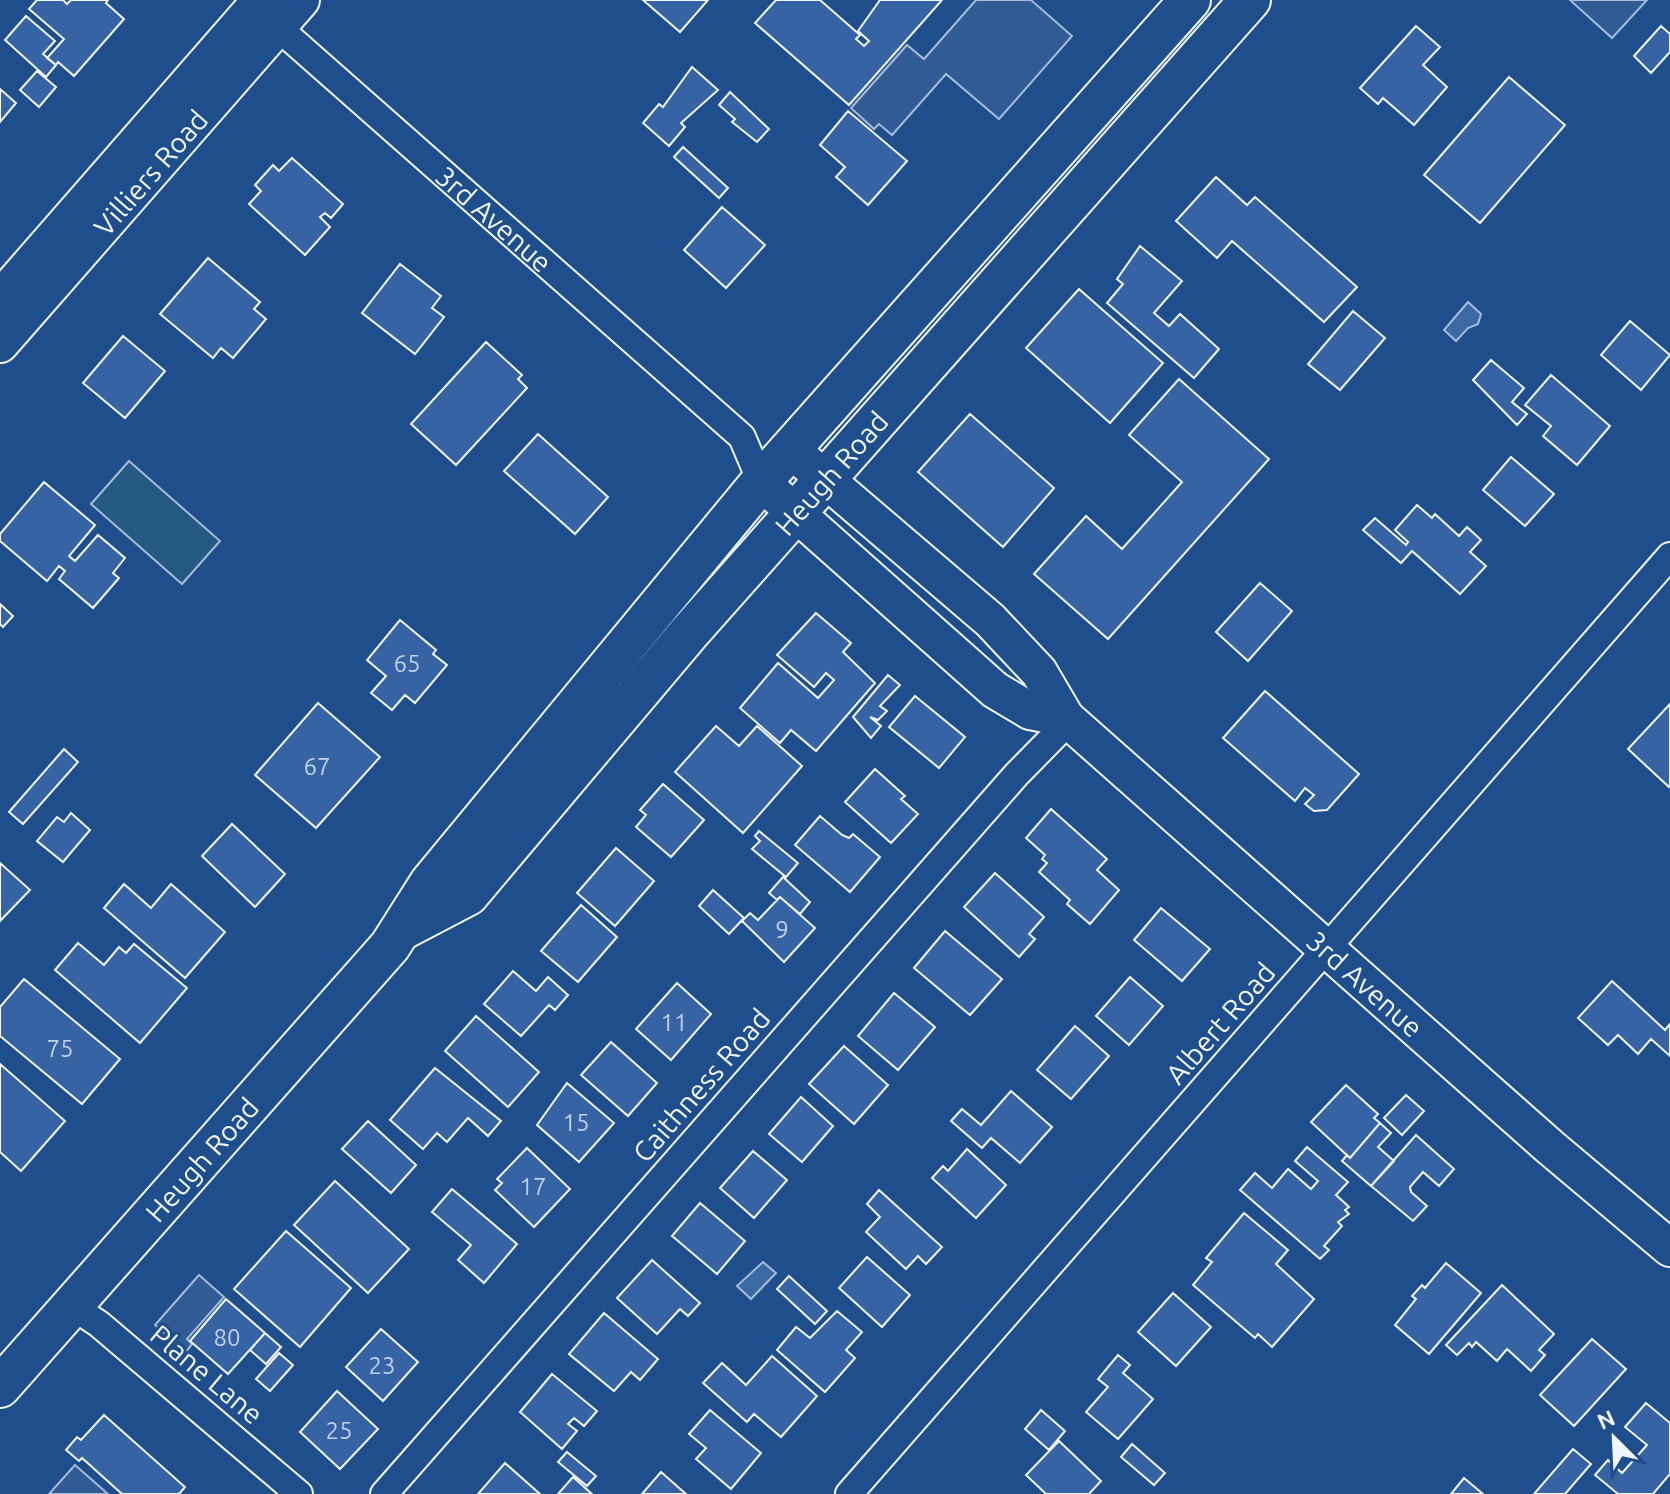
<svg xmlns="http://www.w3.org/2000/svg" width="1670" height="1494" font-family="Ubuntu,sans-serif">
  <style>
    .green { fill: #245a82; stroke: #a8bbd7; stroke-width: 2 }
    .parking { fill: #305b95; stroke: #a8bbd7; stroke-width: 2 }
    .water { fill: #3b69a3; stroke: #a8bbd7; stroke-width: 2 }
    .building { fill: #3563a3; stroke: #f2f6ff; stroke-width: 2 }
    .lines { fill: none; stroke-linecap: round; stroke-linejoin: round }
    .street-casing { stroke: #f2f6ff; stroke-width: 30 }
    .secondary-casing { stroke: #f2f6ff; stroke-width: 40 }
    .primary-casing { stroke: #f2f6ff; stroke-width: 44 }
    .street { stroke: #1f4e8c; stroke-width: 26 }
    .secondary { stroke: #1f4e8c; stroke-width: 36 }
    .primary { stroke: #1f4e8c; stroke-width: 40 }
    .labels { text-anchor: middle; dominant-baseline: central; stroke-width: 6; stroke-linejoin: round; paint-order: stroke }
    .number-label { font-size: 24px; fill: #c3d1e8 }
    .street-label { font-size: 28px; fill: #f2f6ff; stroke: #1f4e8c }
  </style>
  <rect width="100%" height="100%" fill="#1f4e8c"/>
  <path class="green" d="M129,461L220,541L182,584L91,504Z"/>
  <path class="parking" d="M976,0H1031L1072,36L999,119L946,74L892,135L879,124L874,129L851,108L907,45L924,59Z
    M1570,0H1647L1612,38Z
    M199,1275L224,1297L187,1339L192,1344L186,1352L155,1325Z
    M75,1465L108,1494H49Z"/>
  <path class="water" d="M1468,302L1481,314L1478,324L1468,328L1456,341L1444,330Z
    M763,1262L776,1273L751,1299L737,1286Z"/>
  <path class="building" d="M37,0H63L67,4L71,0H108L106,3L124,19L74,76L58,62L56,65L47,58L64,39L29,9Z
    M643,0H708L680,32Z
    M776,0H820L860,35L856,39L864,46L869,41L858,31L880,0H942L849,105L755,23Z
    M26,16L55,41L43,54L56,65L46,77L5,40Z
    M1416,26L1440,47L1423,65L1447,87L1414,125L1383,98L1378,104L1360,88Z
    M1661,26L1670,34V52L1651,73L1634,56Z
    M692,67L718,90L681,123L685,127L669,146L643,123L659,104L663,107Z
    M37,71L56,87L39,107L20,90Z
    M1509,77L1565,125L1480,223L1424,175Z
    M0,89L16,103L0,122Z
    M730,92L769,129L757,142L732,122L735,119L719,105Z
    M848,111L907,161L868,205L836,177L845,167L820,145Z
    M683,147L728,188L719,198L674,157Z
    M292,158L343,204L331,218L325,213L320,217L330,227L305,255L249,204L261,191L255,185L273,165L279,171Z
    M1216,177L1247,205L1255,197L1357,287L1324,322L1232,241L1217,258L1176,221Z
    M722,207L765,245L726,288L684,250Z
    M1140,246L1182,281L1154,313L1169,326L1180,314L1219,349L1194,378L1107,303L1123,284L1117,279Z
    M208,258L260,302L254,309L266,319L233,358L221,348L213,358L160,314Z
    M400,264L441,296L432,308L444,317L415,354L362,313Z
    M1079,289L1163,363L1110,423L1026,348Z
    M1353,311L1385,338L1340,390L1308,364Z
    M1630,321L1670,355L1641,390L1601,355Z
    M123,336L165,371L125,418L83,383Z
    M486,342L522,375L518,379L527,388L456,465L411,424Z
    M1491,360L1524,388L1512,402L1527,414L1517,425L1473,380Z
    M1551,375L1610,426L1577,465L1543,436L1551,426L1525,405Z
    M1179,379L1269,459L1108,639L1034,574L1086,516L1122,549L1182,482L1129,435Z
    M970,414L1054,488L1003,547L918,472Z
    M538,434L608,497L575,534L504,471Z
    M1511,457L1554,494L1525,526L1483,490Z
    M44,482L95,525L69,556L75,561L98,535L125,558L113,573L119,578L93,608L59,579L65,571L59,566L47,581L0,541V534Z
    M1417,505L1432,518L1435,514L1459,536L1467,527L1481,540L1470,552L1486,566L1460,594L1412,551L1401,563L1363,530L1375,518L1406,545L1408,542L1395,530Z
    M1260,583L1292,611L1248,661L1216,632Z
    M0,604L13,616L3,627L0,624Z
    M816,613L851,643L843,652L875,683L816,751L791,730L780,743L740,708L778,663L818,698L834,680L826,673L814,687L777,655Z
    M400,620L436,650L433,654L447,665L415,703L405,695L392,710L371,693L386,676L367,660Z
    M888,675L900,685L880,706L887,711L878,720L870,717L881,726L871,738L853,717Z
    M1265,691L1359,774L1327,810L1314,811L1305,804L1314,795L1305,788L1295,801L1223,738Z
    M915,696L965,737L939,768L889,727Z
    M318,703L380,757L316,828L255,775Z
    M1670,704V785L1669,787L1628,749Z
    M716,726L739,746L757,726L802,766L743,833L675,772Z
    M64,749L78,762L23,824L9,812Z
    M875,769L905,796L901,799L918,814L891,843L845,802Z
    M663,784L704,820L671,857L636,827L646,815L640,810Z
    M1051,809L1107,859L1097,870L1119,890L1090,924L1067,904L1070,900L1039,872L1047,863L1042,859L1045,855L1026,838Z
    M71,813L90,830L63,862L37,841L57,817L64,822Z
    M820,816L842,835L849,838L853,834L880,857L850,892L795,845Z
    M232,824L285,874L255,907L202,856Z
    M759,831L798,863L786,877L752,849L760,841L755,836Z
    M616,848L654,881L615,926L577,893Z
    M0,863L30,890L0,921Z
    M995,873L1044,917L1029,934L1035,939L1019,957L964,907Z
    M783,877L810,902L800,914L780,897L777,900L769,893Z
    M124,884L151,908L171,884L225,932L185,978L104,908Z
    M713,890L744,918L729,934L699,906Z
    M780,897L815,928L784,962L742,921L750,913L758,920Z
    M581,905L617,937L578,982L541,951Z
    M1161,908L1210,949L1182,981L1134,940Z
    M945,931L1002,979L970,1015L914,968Z
    M78,943L104,965L119,947L126,953L134,944L187,988L140,1043L55,970Z
    M513,971L536,991L548,977L568,995L555,1010L549,1005L521,1036L484,1004Z
    M1130,977L1163,1006L1129,1045L1096,1016Z
    M24,979L120,1059L82,1104L0,1036V1007Z
    M1612,981L1665,1030L1670,1024V1056L1651,1039L1638,1054L1618,1035L1608,1045L1578,1018Z
    M677,983L711,1014L671,1060L636,1029Z
    M894,993L935,1027L898,1070L858,1036Z
    M476,1016L539,1072L508,1107L445,1051Z
    M1075,1026L1109,1056L1071,1099L1037,1070Z
    M611,1042L657,1083L628,1116L581,1075Z
    M844,1046L888,1085L854,1124L809,1084Z
    M0,1064L65,1121L21,1171L0,1152Z
    M435,1068L501,1121L488,1136L468,1118L447,1142L437,1133L423,1149L390,1120Z
    M567,1083L614,1123L579,1162L537,1125Z
    M1346,1085L1378,1114L1374,1118L1380,1123L1350,1158L1311,1122Z
    M1011,1091L1052,1127L1020,1163L991,1138L982,1148L951,1121L962,1109L981,1125Z
    M1406,1095L1424,1111L1402,1135L1384,1118Z
    M801,1097L833,1126L802,1162L769,1134Z
    M368,1121L416,1165L391,1193L342,1149Z
    M1380,1123L1391,1133L1378,1147L1394,1161L1371,1186L1342,1161L1347,1155L1350,1158Z
    M1416,1135L1454,1169L1439,1186L1423,1172L1410,1187L1411,1192L1427,1206L1413,1221L1371,1186Z
    M1307,1147L1348,1182L1336,1195L1349,1207L1345,1210L1349,1214L1338,1222L1342,1226L1324,1246L1329,1250L1320,1259L1240,1190L1255,1173L1272,1188L1288,1169L1311,1189L1318,1181L1295,1161Z
    M527,1148L570,1189L534,1227L495,1190L502,1183L497,1179Z
    M967,1149L1006,1185L976,1218L932,1178L943,1166L948,1171Z
    M753,1151L787,1180L754,1218L720,1188Z
    M335,1181L409,1249L368,1293L294,1225Z
    M452,1189L517,1244L484,1283L458,1260L471,1245L432,1212Z
    M879,1190L942,1247L926,1264L918,1256L906,1269L866,1232L880,1217L867,1204Z
    M700,1203L745,1241L717,1274L672,1236Z
    M1244,1213L1288,1250L1276,1264L1314,1299L1272,1347L1258,1334L1255,1338L1193,1285L1212,1262L1206,1258Z
    M286,1231L351,1288L300,1347L234,1289Z
    M867,1257L910,1295L882,1327L839,1288Z
    M652,1260L700,1303L688,1316L680,1309L657,1334L617,1298Z
    M1446,1263L1481,1293L1429,1354L1395,1325L1416,1299L1412,1296L1422,1285L1425,1288Z
    M789,1276L827,1311L815,1324L777,1289Z
    M1502,1285L1554,1334L1539,1350L1545,1355L1531,1371L1507,1349L1497,1361L1476,1342L1472,1347L1469,1343L1457,1355L1446,1345Z
    M1173,1293L1211,1327L1176,1366L1138,1332Z
    M226,1299L265,1333L228,1374L190,1341Z
    M837,1311L862,1332L846,1350L855,1358L825,1392L777,1350L796,1327L810,1338Z
    M604,1313L658,1359L640,1380L631,1372L614,1391L569,1354Z
    M381,1329L418,1362L383,1401L346,1367Z
    M265,1333L281,1347L266,1364L250,1350Z
    M1592,1339L1626,1369L1574,1426L1540,1395Z
    M279,1353L293,1365L270,1391L256,1379Z
    M1118,1355L1130,1365L1123,1373L1153,1399L1118,1439L1086,1412L1108,1387L1098,1379Z
    M772,1356L817,1396L781,1437L754,1414L747,1422L703,1383L722,1363L746,1385Z
    M552,1374L597,1411L584,1426L574,1418L568,1424L577,1431L562,1449L520,1412Z
    M337,1391L378,1429L340,1469L300,1432Z
    M1646,1403L1670,1423V1474L1653,1494H1618L1595,1475L1608,1460L1622,1473L1647,1445L1625,1427Z
    M710,1410L761,1453L731,1489L696,1459L706,1448L689,1434Z
    M1041,1410L1065,1431L1049,1450L1025,1429Z
    M104,1415L185,1487L179,1494H122L82,1458L79,1461L66,1450L77,1437L81,1440Z
    M1059,1441L1101,1481L1089,1494H1046L1026,1475Z
    M1132,1444L1165,1473L1154,1485L1121,1457Z
    M1573,1449L1591,1464L1565,1494H1534Z
    M567,1452L596,1476L587,1486L558,1462Z
    M505,1463L540,1494H478Z
    M661,1472L686,1494H642Z
    M573,1477L592,1494H558Z
    M1464,1478L1483,1494H1451Z"/>
  <g class="lines">
    <defs>
      <g id="street">
        <path id="s1" d="M265,16L742,437L761,482"/>
        <path d="M72,1306L99,1324L299,1494"/>
        <path d="M384,1494L1016,775L1069,721"/>
        <path d="M849,1494L1670,556"/>
      </g>
      <g id="secondary">
        <path d="M0,299L261,0"/>
        <path id="s2" d="M0,344L301,0"/>
        <path id="s3" d="M790,449L990,620L1039,672L1066,718L1550,1147L1670,1248"/>
        <path d="M761,482L995,690L1030,711L1066,718"/>
      </g>
      <g id="primary">
        <path id="s4" d="M403,929L468,895L688,634L1250,0"/>
        <path id="s5" d="M0,1387L390,946L430,883L761,482L1190,0"/>
      </g>
    </defs>
    <use href="#street" class="street-casing"/>
    <use href="#secondary" class="secondary-casing"/>
    <use href="#primary" class="primary-casing"/>
    <use href="#street" class="street"/>
    <use href="#secondary" class="secondary"/>
    <use href="#primary" class="primary"/>
  </g>
  <g class="labels">
    <g class="number-label">
      <text x="407" y="663">65</text>
      <text x="317" y="766">67</text>
      <text x="782" y="929">9</text>
      <text x="674" y="1022">11</text>
      <text x="60" y="1048">75</text>
      <text x="576" y="1122">15</text>
      <text x="533" y="1186">17</text>
      <text x="227" y="1337">80</text>
      <text x="382" y="1365">23</text>
      <text x="339" y="1430">25</text>
    </g>
    <g class="street-label">
      <text stroke="none"><textPath href="#s2" startOffset="228">Villiers Road</textPath></text>
      <text stroke="none"><textPath href="#s1" startOffset="306">3rd Avenue</textPath></text>
      <text stroke="none"><textPath href="#s4" startOffset="630">Heugh Road</textPath></text>
      <text stroke="none"><textPath href="#s3" startOffset="788">3rd Avenue</textPath></text>
      <text transform="translate(1220 1023) rotate(-49)">Albert Road</text>
      <text transform="translate(701 1085) rotate(-49)">Caithness Road</text>
      <text stroke="none"><textPath href="#s5" startOffset="304">Heugh Road</textPath></text>
      <text transform="translate(207 1374) rotate(40)">Plane Lane</text>
    </g>
  </g>
  <g transform="translate(1614 1438) rotate(336)" stroke="#1f4e8c" stroke-width="6" paint-order="stroke">
  <path d="M0-6L14 30L0 20L-14 30Z" fill="#f2f6ff"/>
  <text y="-12" font-size="22" font-weight="bold" text-anchor="middle" fill="#f2f6ff">N</text>
  </g>
</svg>
